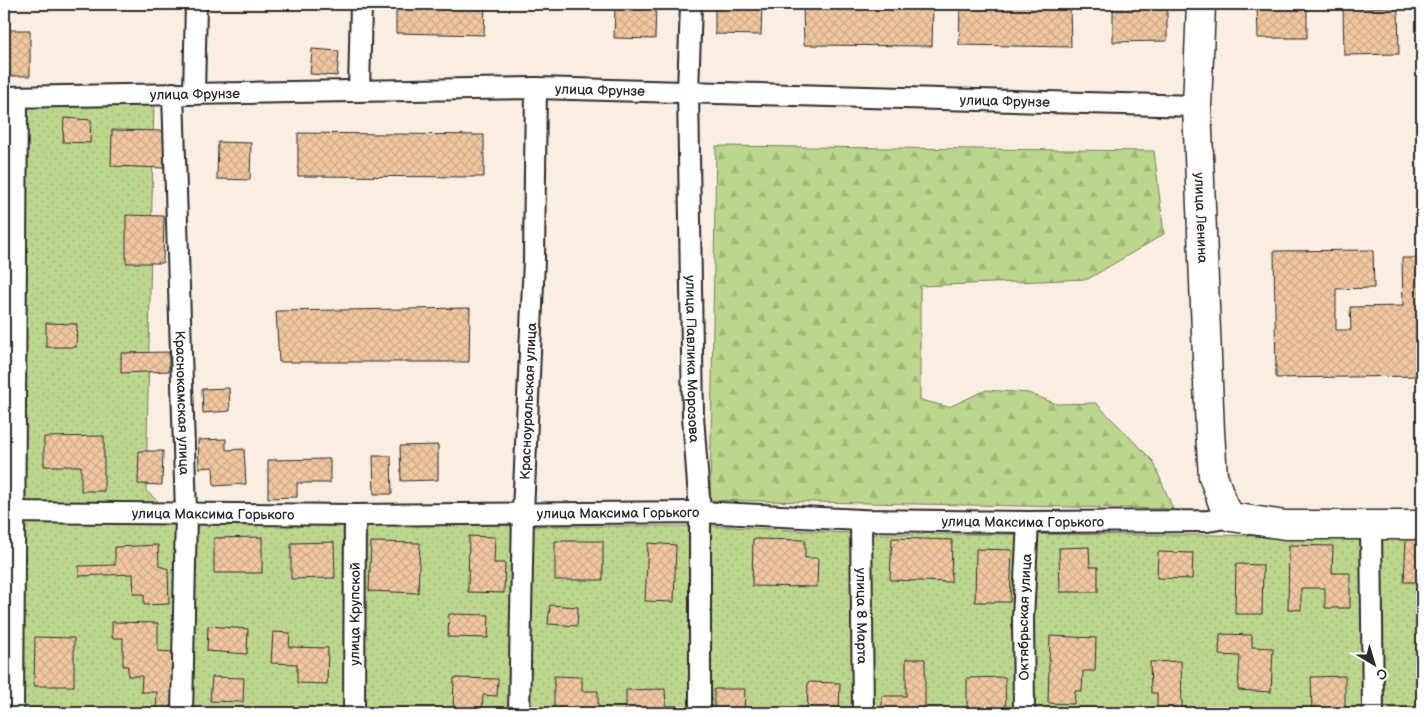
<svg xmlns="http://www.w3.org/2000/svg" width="1426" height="717" font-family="'Balsamiq Sans',sans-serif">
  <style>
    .grass { fill: url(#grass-dots); stroke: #74805c }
    .forest { fill: url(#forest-firs); stroke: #74805c }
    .building { fill: url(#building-cross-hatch); stroke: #2b2b2b }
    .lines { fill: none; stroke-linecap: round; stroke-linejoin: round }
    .street-casing { stroke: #2b2b2b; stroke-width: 24 }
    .secondary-casing { stroke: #2b2b2b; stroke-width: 31 }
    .street { stroke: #fff; stroke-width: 20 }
    .secondary { stroke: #fff; stroke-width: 28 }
    .labels { text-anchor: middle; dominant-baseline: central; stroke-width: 4; stroke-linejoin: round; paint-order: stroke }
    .street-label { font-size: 14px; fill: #2b2b2b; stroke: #fff }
  </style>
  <defs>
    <pattern id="grass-dots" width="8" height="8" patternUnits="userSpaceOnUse" patternTransform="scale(1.25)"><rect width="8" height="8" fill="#bcd68d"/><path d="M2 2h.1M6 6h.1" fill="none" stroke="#a2b87a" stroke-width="1.8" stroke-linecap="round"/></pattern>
    <pattern id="forest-firs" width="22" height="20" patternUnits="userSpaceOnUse" patternTransform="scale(1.25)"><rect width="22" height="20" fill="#bcd68d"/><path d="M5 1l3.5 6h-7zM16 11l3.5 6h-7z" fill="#a2b87a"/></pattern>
    <pattern id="building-cross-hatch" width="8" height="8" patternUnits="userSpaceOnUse" patternTransform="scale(1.25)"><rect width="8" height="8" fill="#f0c7a0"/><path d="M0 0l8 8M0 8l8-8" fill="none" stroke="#ceab8a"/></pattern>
  </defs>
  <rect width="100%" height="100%" fill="#faeee2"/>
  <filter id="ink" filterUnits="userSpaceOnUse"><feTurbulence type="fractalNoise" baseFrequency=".02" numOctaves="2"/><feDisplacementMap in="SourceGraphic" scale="10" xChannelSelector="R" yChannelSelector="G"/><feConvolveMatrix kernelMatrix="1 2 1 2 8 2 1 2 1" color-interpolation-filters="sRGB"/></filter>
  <g filter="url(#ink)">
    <path class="grass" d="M4,97L154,101L146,491L176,517L535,526H712L869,534L1214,535L1422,540V713H4Z"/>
    <path class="forest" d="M716,146L1154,151L1164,234L1088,279L920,286V400L949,407L986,390L1028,393L1057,404L1096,403L1153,461L1173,509L710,500Z"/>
    <path class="building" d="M396,4H485L484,35L396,33Z
      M615,4H656L655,39L614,38Z
      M715,4H762L761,35L715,34Z
      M803,4H933L932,46L804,45Z
      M960,4H1070L1071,47L959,45Z
      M1113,4H1167V41L1113,42Z
      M1257,4H1307V38H1258Z
      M1398,7L1399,54L1344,55L1343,8Z
      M4,30H30V76H8V47H4Z
      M312,49L339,51L337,76L310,74Z
      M64,118L91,120L90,143L63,142Z
      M112,130L165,131L164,168L111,166Z
      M298,133L484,135V177L298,176Z
      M218,142L251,143L250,180L217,179Z
      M126,215L164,216L163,263H126Z
      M1373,250L1374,288L1336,289V330H1351L1350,307L1403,306L1402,258H1422V376L1276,378L1274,251Z
      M4,296H8L7,317L4,316Z
      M470,308L469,362H279L276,311Z
      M46,323L77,324L76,347H46Z
      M169,352V371L121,373V353Z
      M229,388L230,411L203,413L202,389Z
      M104,436V491H81V466H44V437Z
      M226,439V450L244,449L246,484L214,486L213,467L199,468L198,440Z
      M438,445V480L401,481L400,446Z
      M139,451H163L162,485L138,484Z
      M373,456H391L392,494H374Z
      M330,459V483H297V497L268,498V460Z
      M469,536L495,537L494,563H505L504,593L468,592Z
      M262,537V573H214V538Z
      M892,538L952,540L951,582L890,580Z
      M753,539L805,540V558H818L817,587L752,586Z
      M1406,539L1422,540V582H1404Z
      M555,541H603V580H555Z
      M334,542L335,578L291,579V543Z
      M371,542L420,543L418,593L369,591Z
      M648,543L676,545L674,602L645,601Z
      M158,545L159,566L168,569L169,604L144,605V594H134L133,574L79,576V566L115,565V547Z
      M1289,545L1333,546L1332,573H1350V608H1325V588H1301V610L1288,609Z
      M1089,547L1090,567H1098V592H1060L1059,548Z
      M976,549L1012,550L1010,602H975Z
      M1158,552L1193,553L1192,579L1157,578Z
      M1236,564L1263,565L1262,614H1235Z
      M550,605L578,607L577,626L548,624Z
      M449,614L489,615L488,638L448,637Z
      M112,622L158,623V651L173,652L172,713H156L157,692H141L142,676H128V666H123V638H112Z
      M208,626L248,629L247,654L207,651Z
      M273,632L290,633L289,647L328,648L327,684L297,683V664L271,663Z
      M1220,634L1252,635V647L1273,648L1271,692L1238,690L1240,656L1219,655Z
      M1050,636L1096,638L1095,671H1083L1082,691H1075L1074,704L1048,703Z
      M35,637L74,638V686H34Z
      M906,659H925V713H882V696H906Z
      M1181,661L1182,711H1157V693H1151L1150,662Z
      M554,676L582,677V691H598V713H554Z
      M1345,676V713H1312L1311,677Z
      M212,677L244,678L243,702L210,701Z
      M1005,677L1006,713H967V678Z
      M454,678L498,679L497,696L483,695L482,713H453Z
      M808,682L840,683L839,713H807Z
      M665,689L666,706H677V713H626V690Z
      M714,689H745L744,713H714Z"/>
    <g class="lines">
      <defs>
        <g id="street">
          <path id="s1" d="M691,4L688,91L693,416L700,512V713"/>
          <path d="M359,91L361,4"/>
          <path id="s2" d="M173,93L186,513L182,713"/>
          <path d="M194,93L196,4"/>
          <path id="s3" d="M4,97L536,88L1197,106"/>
          <path id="s4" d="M4,512L355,515L700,512L861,520L1028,522L1208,521L1231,517"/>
          <path id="s5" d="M861,520L863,713"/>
          <path d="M1371,524L1373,713"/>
          <path d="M13,713L17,97"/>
          <path id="s6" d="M354,713L355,515"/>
          <path id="s7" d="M519,713L523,513L534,260L536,88"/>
          <path id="s8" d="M1024,713L1023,618L1028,522"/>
        </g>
        <g id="secondary">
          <path id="s9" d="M1201,4L1197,106L1210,432L1213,476L1223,504L1231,517L1285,525H1422"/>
        </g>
      </defs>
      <use href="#street" class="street-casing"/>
      <use href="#secondary" class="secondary-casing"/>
      <use href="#street" class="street"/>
      <use href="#secondary" class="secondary"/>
    </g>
  </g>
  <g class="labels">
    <g class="street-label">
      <text stroke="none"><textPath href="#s3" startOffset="596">улица Фрунзе</textPath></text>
      <text stroke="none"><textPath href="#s3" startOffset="191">улица Фрунзе</textPath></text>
      <text stroke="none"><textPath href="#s3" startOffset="1001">улица Фрунзе</textPath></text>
      <text stroke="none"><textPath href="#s9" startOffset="214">улица Ленина</textPath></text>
      <text stroke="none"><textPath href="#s1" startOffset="355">улица Павлика Морозова</textPath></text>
      <text stroke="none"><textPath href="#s7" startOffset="312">Красноуральская улица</textPath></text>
      <text stroke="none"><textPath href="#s2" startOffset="310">Краснокамская улица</textPath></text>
      <text stroke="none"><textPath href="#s4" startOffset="614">улица Максима Горького</textPath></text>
      <text stroke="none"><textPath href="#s4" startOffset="209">улица Максима Горького</textPath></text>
      <text stroke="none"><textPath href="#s4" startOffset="1019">улица Максима Горького</textPath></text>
      <text stroke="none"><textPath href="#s6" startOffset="99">улица Крупской</textPath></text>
      <text stroke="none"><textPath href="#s5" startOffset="96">улица 8 Марта</textPath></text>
      <text stroke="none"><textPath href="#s8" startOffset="96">Октябрьская улица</textPath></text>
    </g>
  </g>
  <rect width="1426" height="717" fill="none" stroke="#fff" stroke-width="20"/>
  <rect x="10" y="10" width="1406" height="697" fill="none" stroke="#2b2b2b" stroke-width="2" filter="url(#ink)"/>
  <g transform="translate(1374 664) rotate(142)" stroke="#ffffff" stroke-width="4" paint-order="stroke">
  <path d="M0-4L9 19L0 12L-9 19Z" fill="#2b2b2b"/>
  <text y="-8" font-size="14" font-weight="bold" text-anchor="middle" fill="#2b2b2b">С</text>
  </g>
</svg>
